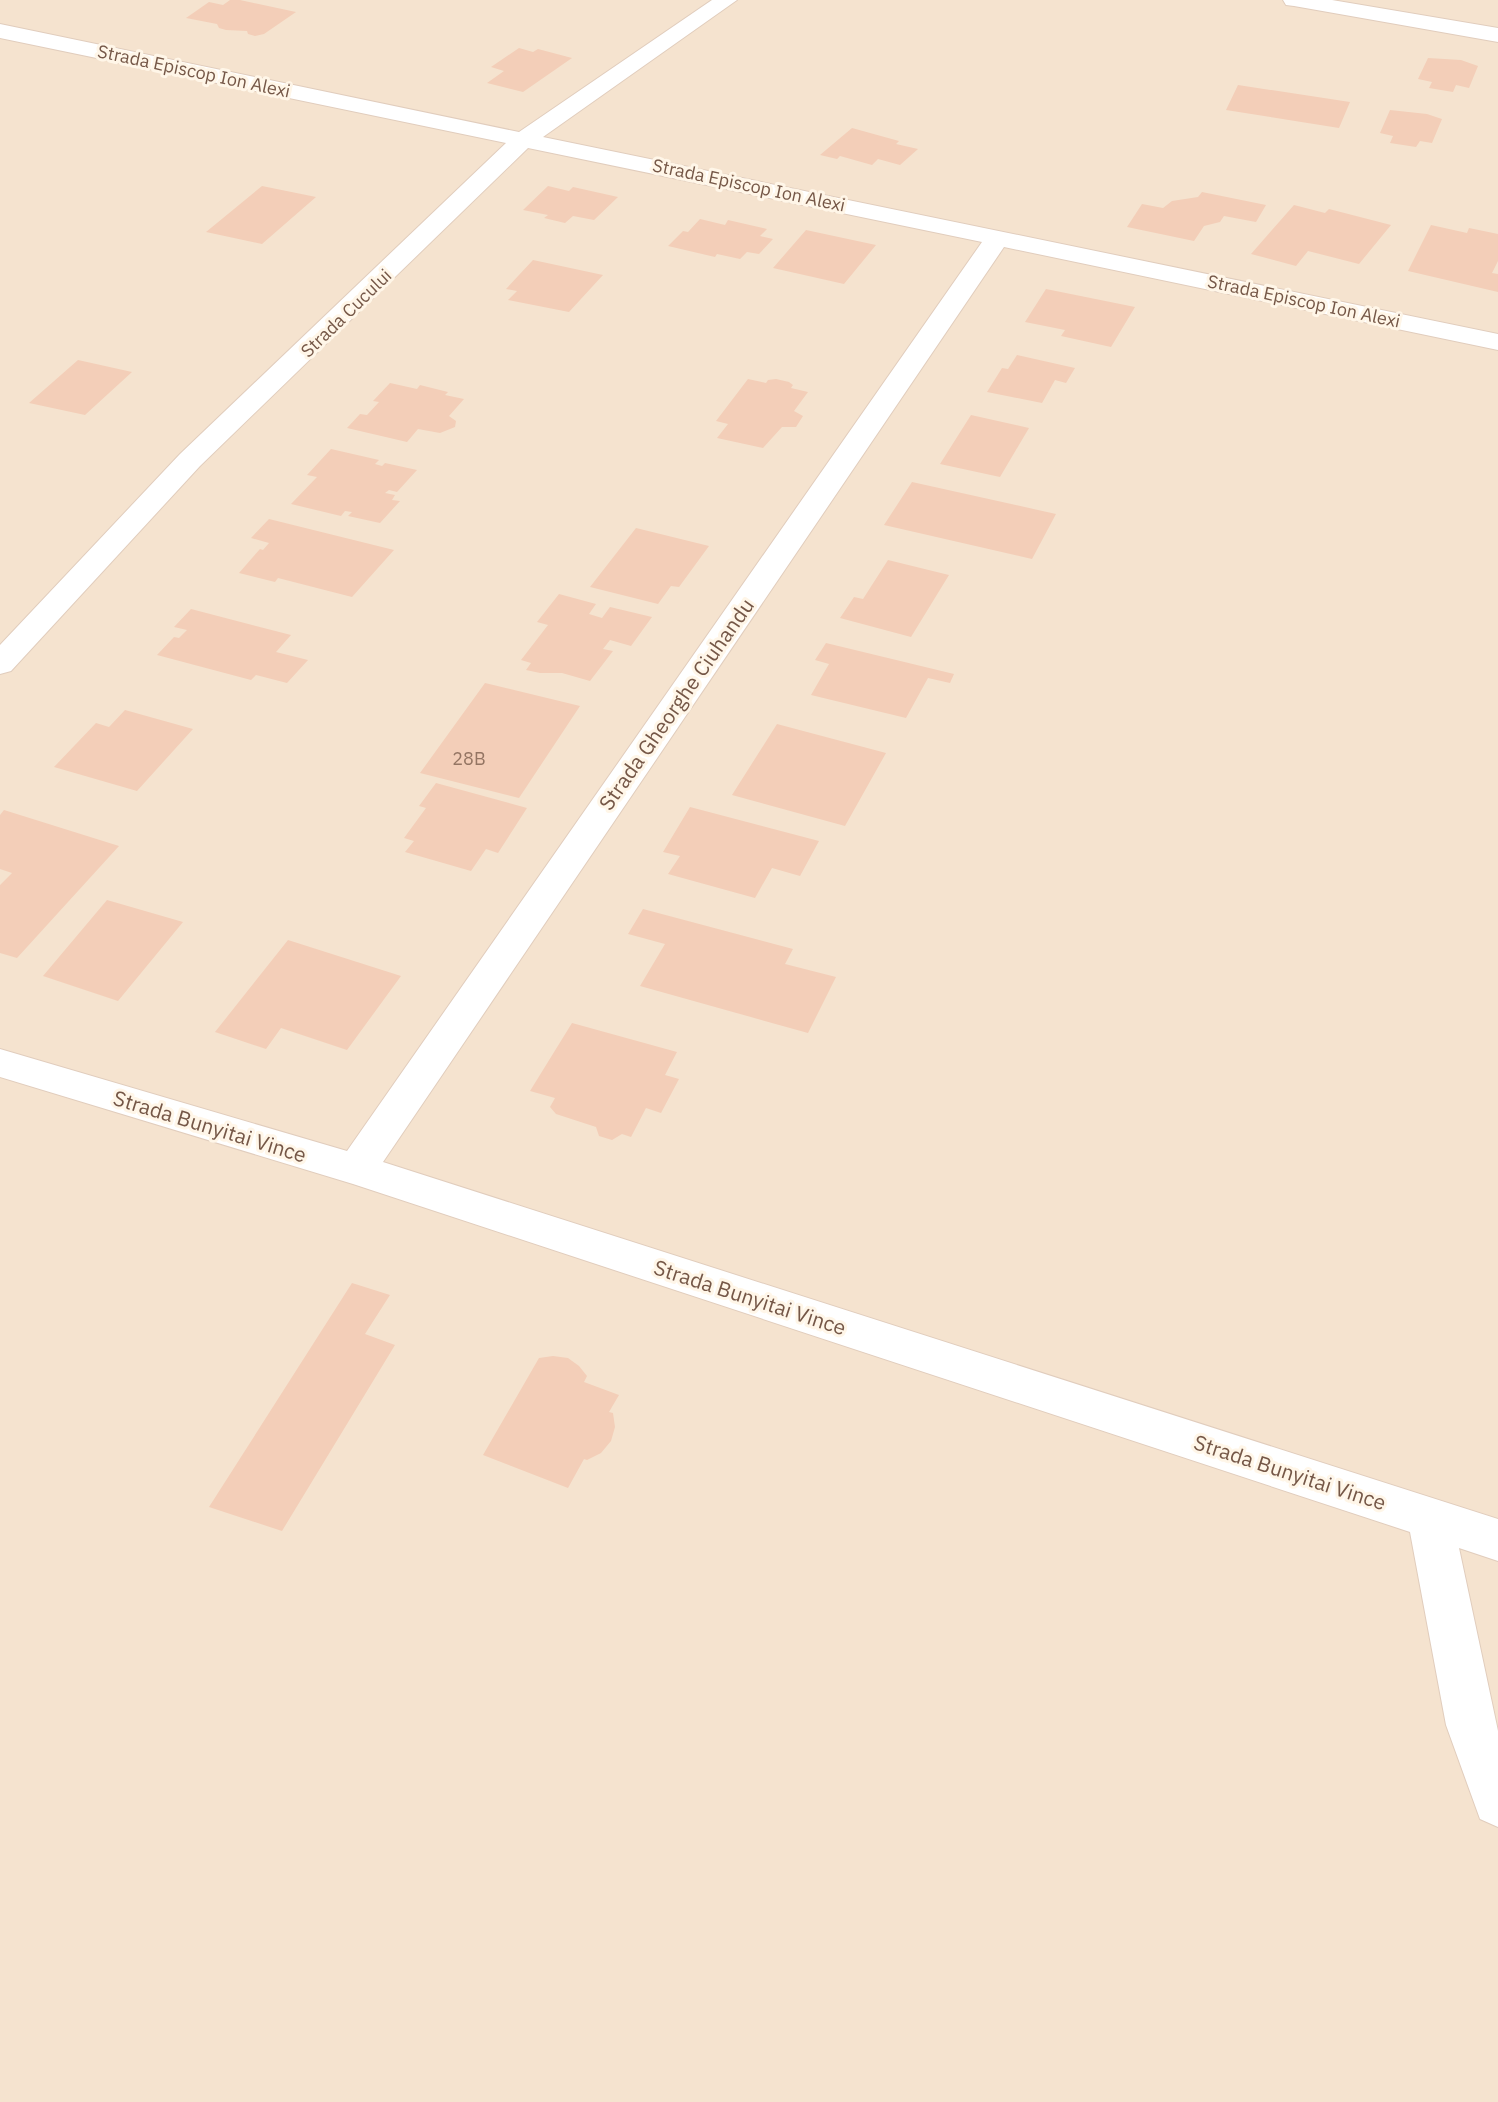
<svg xmlns="http://www.w3.org/2000/svg" width="1498" height="2102" font-family="'IBM Plex Sans',sans-serif">
  <style>
    .residential { fill: #f5e3cf }
    .building { fill: #f3ceb8 }
    .lines { fill: none; stroke-linecap: round; stroke-linejoin: round }
    .minor-casing { stroke: #e1cdbd; stroke-width: 2 }
    .minor { fill: #fff; fill-rule: evenodd }
    .labels { text-anchor: middle; dominant-baseline: central; stroke-width: 6; stroke-linejoin: round; paint-order: stroke }
    .far-street-label { font-size: 18px; fill: #755747; stroke: #fff6e8 }
    .number-label { font-size: 18px; fill: #947563 }
    .street-label { font-size: 21px; fill: #755747; stroke: #fff6e8 }
  </style>
  <rect width="100%" height="100%" fill="#fdf2e1"/>
  <path class="residential" d="M0,0H1498V2102H0Z"/>
  <path class="building" d="M230,0H240L296,12L264,34L255,36L248,34L247,31L226,30L219,28L217,24L186,18L209,2L223,5Z
    M519,48L533,52L538,49L572,58L523,92L487,83L504,71L491,67Z
    M1428,58L1461,60L1478,66L1469,88L1456,85L1453,92L1429,88L1432,82L1418,79Z
    M1238,85L1350,102L1339,128L1226,110Z
    M1390,110L1427,114L1442,119L1432,143L1420,141L1416,147L1390,143L1393,136L1380,133Z
    M852,128L899,141L896,144L918,149L900,165L878,159L872,165L840,156L837,159L820,155Z
    M262,186L316,197L262,244L206,232Z
    M548,186L569,191L573,187L618,197L594,220L573,216L565,223L544,218L548,215L523,210Z
    M1202,192L1266,205L1256,222L1224,216L1220,222L1204,226L1194,241L1127,227L1142,204L1163,208L1172,201L1198,197Z
    M1294,205L1325,213L1329,209L1391,225L1359,264L1308,251L1296,266L1251,254Z
    M700,219L725,225L728,220L767,229L760,236L773,239L759,254L747,252L740,259L717,254L715,257L668,246L683,231L688,232Z
    M1431,225L1467,233L1469,228L1498,234V261L1492,273L1498,274V292L1408,271Z
    M806,230L876,245L844,284L773,268Z
    M533,260L603,275L569,312L508,300L517,291L506,289Z
    M1046,289L1135,307L1111,347L1061,336L1065,330L1025,322Z
    M1017,355L1075,368L1066,383L1055,380L1042,403L987,392L1002,368L1008,369Z
    M78,360L132,372L85,415L29,403Z
    M748,379L766,383L768,380L776,379L789,382L793,385L791,388L808,392L794,411L803,416L796,427H782L763,448L717,438L728,424L716,421Z
    M390,383L417,389L420,385L448,392L445,395L464,399L449,416L456,421L455,427L440,433L418,429L407,442L347,428L360,414L367,415L379,402L373,401Z
    M971,415L1029,428L1000,477L940,464Z
    M331,449L379,460L375,464L382,466L385,463L417,470L397,492L389,490L385,493L395,495L392,500L400,501L380,523L348,516L352,512L345,511L341,516L291,504L317,477L307,475Z
    M912,482L1056,514L1032,559L884,525Z
    M269,519L394,550L352,597L278,578L275,582L239,573L260,549L263,550L269,543L251,538Z
    M636,528L709,546L679,587L671,586L658,604L590,587Z
    M888,560L949,575L911,637L840,618L854,597L863,599Z
    M559,594L596,604L589,614L602,618L610,607L652,617L631,646L610,640L603,649L613,651L590,681L562,673H540L526,670L531,663L521,660L548,625L537,622Z
    M191,609L291,635L276,652L308,660L287,683L256,675L251,680L157,655L174,637L179,638L187,630L174,627Z
    M826,643L954,674L950,683L928,678L906,718L811,695L829,664L815,660Z
    M485,683L580,706L519,798L420,773Z
    M125,710L193,729L137,791L54,767L96,723L109,727Z
    M777,724L886,753L845,826L732,795Z
    M436,783L527,808L498,853L486,849L471,871L405,852L414,841L404,838L426,808L419,806Z
    M690,807L819,841L800,876L772,868L755,898L668,874L680,856L663,852Z
    M4,810L119,846L17,958L0,953V885L12,873L0,869V815Z
    M107,900L183,922L118,1001L43,976Z
    M643,909L793,949L785,964L836,977L808,1033L640,986L665,944L628,934Z
    M288,940L401,976L347,1050L281,1028L266,1049L215,1032Z
    M572,1023L677,1052L665,1075L679,1079L661,1113L646,1108L631,1137L622,1134L612,1140L599,1136L596,1127L556,1114L550,1107L555,1098L530,1091Z
    M352,1283L390,1295L365,1334L395,1345L282,1531L209,1507Z
    M553,1356L568,1358L579,1366L587,1376L584,1382L619,1395L609,1412L613,1413L615,1427L611,1441L601,1453L587,1460L584,1459L568,1488L483,1455L539,1358Z"/>
  <g class="lines">
    <defs>
      <path id="minor" d="M712,0H737L543,137L1498,334V350L1004,247L383,1162L1498,1519V1561L1459,1548L1498,1731V1827L1480,1819L1446,1725L1410,1532L353,1184L0,1077V1049L347,1151L982,242L528,148L200,466L11,671L0,674V645L180,454L506,143L0,38V24L519,132Z
        M1283,0H1332L1498,28V42L1294,6L1286,5Z"/>
    </defs>
    <use href="#minor" class="minor-casing"/>
    <use href="#minor" class="minor"/>
  </g>
  <g class="labels">
    <g class="far-street-label">
      <text transform="translate(194 71) rotate(12)">Strada Episcop Ion Alexi</text>
      <text transform="translate(749 185) rotate(12)">Strada Episcop Ion Alexi</text>
      <text transform="translate(1304 301) rotate(12)">Strada Episcop Ion Alexi</text>
      <text transform="translate(346 313) rotate(-44)">Strada Cucului</text>
    </g>
    <g class="number-label">
      <text x="469" y="758">28B</text>
    </g>
    <g class="street-label">
      <text transform="translate(676 704) rotate(-55)">Strada Gheorghe Ciuhandu</text>
      <text transform="translate(210 1126) rotate(17)">Strada Bunyitai Vince</text>
      <text transform="translate(750 1297) rotate(18)">Strada Bunyitai Vince</text>
      <text transform="translate(1290 1472) rotate(18)">Strada Bunyitai Vince</text>
    </g>
  </g>
</svg>
